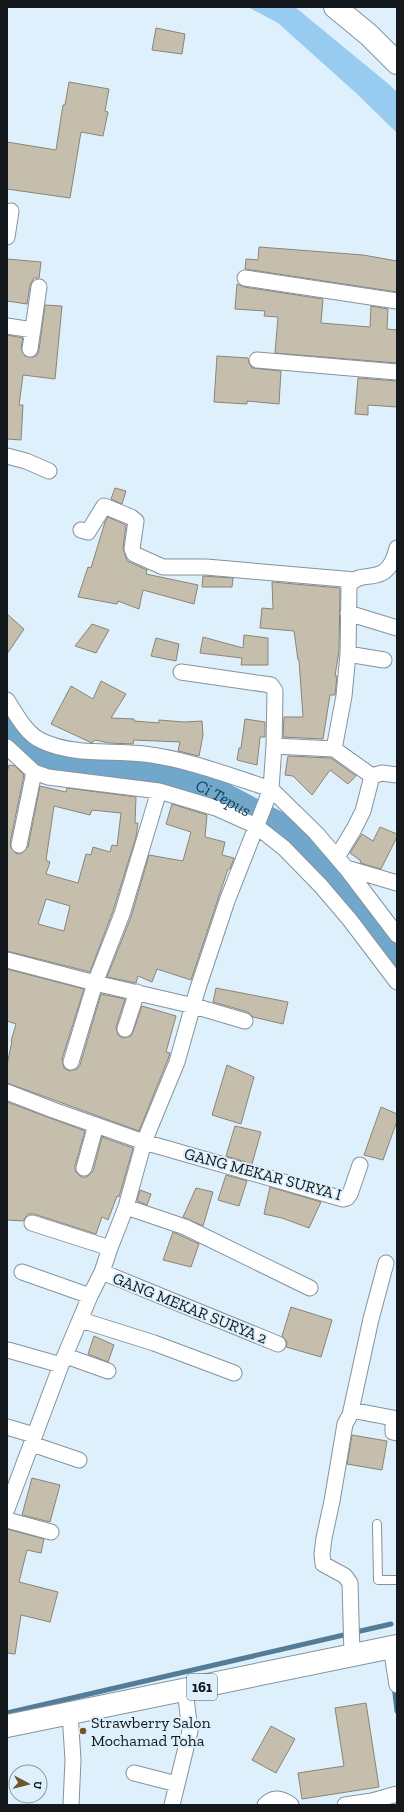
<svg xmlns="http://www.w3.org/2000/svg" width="404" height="1812" font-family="'Zilla Slab',serif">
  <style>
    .green { fill: #97ccf0 }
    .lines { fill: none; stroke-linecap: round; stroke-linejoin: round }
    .stream { stroke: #547c96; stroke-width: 5 }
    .river { stroke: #70a7cb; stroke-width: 30 }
    .building { fill: #c6bead; stroke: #8c8475; fill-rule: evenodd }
    .lane-casing { stroke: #84939e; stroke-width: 10 }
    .street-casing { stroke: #84939e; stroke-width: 17 }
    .primary-casing { stroke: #84939e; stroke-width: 24 }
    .highway-casing { stroke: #84939e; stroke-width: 24 }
    .lane { stroke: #fff; stroke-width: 8 }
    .street { stroke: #fff; stroke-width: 15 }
    .primary { stroke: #fff; stroke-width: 22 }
    .highway { stroke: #fff; stroke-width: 22 }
    .poi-dot { fill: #6e5827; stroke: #def0fc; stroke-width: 1.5 }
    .labels { text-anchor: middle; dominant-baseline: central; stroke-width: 4; stroke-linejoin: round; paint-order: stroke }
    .shield { fill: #def0fc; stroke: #4f595f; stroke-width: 1 }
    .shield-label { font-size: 15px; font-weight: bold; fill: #12181c }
    .street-label { font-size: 16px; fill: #12181c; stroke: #def0fc }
    .poi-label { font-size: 16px; fill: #12181c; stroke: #def0fc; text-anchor: start }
    .water-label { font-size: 17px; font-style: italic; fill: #103d56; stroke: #def0fc }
  </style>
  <rect width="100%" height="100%" fill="#def0fc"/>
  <path class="green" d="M248,7H295L391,86L397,92V133L356,93L278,23Z"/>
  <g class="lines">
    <path class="stream" d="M356,1632L391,1624
      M394,1685L397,1711
      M7,1713L348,1634"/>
    <path class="river" id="s1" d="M7,719L34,755L39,757L190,780L290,833L359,911L397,959"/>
  </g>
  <path class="building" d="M156,28L185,34L182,54L152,50Z
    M69,82L109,89L105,111L108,112L103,136L81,132L70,198L7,189V142L56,150L63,105H65Z
    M259,247L363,255L397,261V292L245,269L246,259L258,260Z
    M7,259L41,262L39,278H34L30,285L27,304L7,301Z
    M237,284L244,287L323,299L321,323L370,327L371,306L388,309L387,329L397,330V363L275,353L278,317L264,316L265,311L235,309Z
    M45,305L62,306L55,379L23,375L19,405H23L21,440L7,439V335L23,338L21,348L25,356L33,357L37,355L39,350Z
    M217,356L248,358L249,363L252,368L281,371L279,404L247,401V404L214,402Z
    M358,378L397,381V407L368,405V415L355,414Z
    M115,488L126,491L122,504L111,499Z
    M108,517L126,525L123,548L127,561L147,570L146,574L198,585L194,604L143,590L139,609L118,601L117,604L78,597L88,567L91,568L105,522Z
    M203,576L233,578L232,587H202Z
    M272,582L340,588L339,651L335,676H337L335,695H330L323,739L283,737L284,717H303L299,660H298L294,631L260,628L262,608L273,609Z
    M7,614L24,629L7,654Z
    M92,624L109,630L96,653L75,646Z
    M244,635L268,638V665H241L242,658L200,653L203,637L243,648Z
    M156,638L179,644L176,661L151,656Z
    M101,681L126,694L111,718L134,719V721L159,723V720L184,722L202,721L203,735L199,756L178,751L180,742L134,740L133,744L109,743L95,740L92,743L51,724L71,686L93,699Z
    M245,719L265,722V737H260L257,765L237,760L239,748H241Z
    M288,756L331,758L356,776L348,784L330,770L312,795L293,776L285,775Z
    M9,765L15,766L24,775L10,843L11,848L17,854L22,853L28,847L40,786L66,792L67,788L136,797L135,823H138L136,837L113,911L90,972L7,951V772ZM54,806L90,815L92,810L121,813L117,846L112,845L110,852L93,847L91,855L86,854L78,883L46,874L50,862L46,860ZM46,899L70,906L64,931L38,924Z
    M172,804L207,815L205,837L225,842L222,855L234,858L230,869H228L191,980L157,969L152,982L138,976L136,983L107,977L131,917L149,855L183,861L191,832L166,824Z
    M380,827L397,834V837L381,869L360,863L361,861L350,853L362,834L373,841Z
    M7,969L84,989L62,1059L64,1068L69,1071L77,1069L80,1065L101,994L125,999L116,1027L118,1035L123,1038L131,1036L133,1032L142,1006L176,1016L166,1052L170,1053L168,1059L139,1131L7,1083V1065L12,1041H11L16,1024L7,1021Z
    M216,988L288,1002L283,1024L253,1017L248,1012L213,1002Z
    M227,1065L254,1077L241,1124L212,1115Z
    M7,1102L85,1131L75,1166V1171L81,1177H87L93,1171L102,1137L133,1148L119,1197L117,1196L108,1220L102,1217L96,1234L34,1214H28L23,1221L7,1220Z
    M381,1107L397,1114V1121L383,1160L364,1155Z
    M235,1126L261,1132L252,1164L226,1156Z
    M226,1175L247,1181L239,1206L218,1200Z
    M270,1187L321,1202L309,1228L282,1218L264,1214Z
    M196,1188L213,1192L203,1226L183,1217Z
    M140,1190L151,1194L147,1205L137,1201Z
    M173,1232L199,1244L191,1267L163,1260Z
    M291,1307L332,1320L321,1357L286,1347L287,1342L282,1336Z
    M94,1336L114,1345L108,1362L88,1354Z
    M352,1435L387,1441L382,1470L347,1464Z
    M32,1478L60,1485L50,1522L22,1515Z
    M7,1529L44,1539L41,1553L27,1550L19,1582L58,1592L50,1622L21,1615L15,1654L7,1653Z
    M366,1703L379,1787L302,1799L298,1773L344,1766L335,1708Z
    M271,1726L295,1739L276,1773L252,1760Z"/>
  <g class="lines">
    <defs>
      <path id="lane" d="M377,1524L378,1580H397"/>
      <path id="street" d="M7,237L11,211
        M245,278L397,301
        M7,326L33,330
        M30,349L39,287
        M257,360L397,372
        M7,456L26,461L49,471
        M81,530L88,532L104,506L131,517L136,521L132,549L134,554L163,567H206L355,580
        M348,613L397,628
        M348,654L384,660
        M181,672L271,685L275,691L274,746
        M7,700C16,714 26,734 42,741C74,756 111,750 144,754C187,759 230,776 271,789L274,746L334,749L344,696L348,654L349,586C361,566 387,591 397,548
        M7,747L34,772L48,777L159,791L216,808L256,826L284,848L321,886L350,920L397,982
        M334,749L372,776L363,811L354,829L337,857
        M372,776L382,773L397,775
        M19,845L34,772
        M346,868L397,883
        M7,960L95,983L194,1006L245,1021
        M125,1029L137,992
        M71,1062L95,983L122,914L159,791
        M7,1092L53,1110L144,1142L343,1199L347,1198L350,1194L360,1165
        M84,1168L96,1125
        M126,1207L185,1227L310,1288
        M32,1223L110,1248
        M22,1272L90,1296
        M102,1272L278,1344
        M81,1320L154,1343L234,1373
        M8,1350L61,1365
        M66,1356L108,1371
        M351,1410L393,1418V1432L397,1433
        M7,1427L34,1435
        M32,1444L79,1460
        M7,1509L61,1365L90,1296L102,1272L110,1248L126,1207L144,1142L177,1062L197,991L227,901L271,789L316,833L346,868L397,935
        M7,1520L51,1532
        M391,1647L397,1685
        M352,1655L350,1583L345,1576L323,1564L322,1554L324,1538L332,1501L345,1424L350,1415L371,1319L386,1263
        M70,1713L73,1760L71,1805
        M134,1773L177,1784
        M172,1805L190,1731L185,1690
        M265,1805C273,1796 282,1798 291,1805
        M345,1805L372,1801
        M371,1805L372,1801L397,1794"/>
      <path id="primary" d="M7,1726L397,1646"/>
      <path id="highway" d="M335,7L369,35L397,63"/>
    </defs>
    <use href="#lane" class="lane-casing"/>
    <use href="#street" class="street-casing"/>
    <use href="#primary" class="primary-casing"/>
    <use href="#highway" class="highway-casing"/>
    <use href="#lane" class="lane"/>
    <use href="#street" class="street"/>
    <use href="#primary" class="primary"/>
    <use href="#highway" class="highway"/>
  </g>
  <circle class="poi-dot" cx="83" cy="1731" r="4"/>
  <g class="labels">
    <rect class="shield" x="187" y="1674" width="30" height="26" rx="3"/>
    <g class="shield-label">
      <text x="202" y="1687">161</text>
    </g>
    <g class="street-label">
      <text transform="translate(263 1174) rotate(15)">GANG MEKAR SURYA I</text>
      <text transform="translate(190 1308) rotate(22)">GANG MEKAR SURYA 2</text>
    </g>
    <g class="poi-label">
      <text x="91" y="1722">Strawberry Salon<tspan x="91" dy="18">Mochamad Toha</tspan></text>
    </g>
    <g class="water-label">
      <text stroke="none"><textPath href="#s1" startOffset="241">Ci Tepus</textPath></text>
    </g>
  </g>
  <rect width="404" height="1812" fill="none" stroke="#12181c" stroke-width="16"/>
  <g transform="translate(28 1784) rotate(97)"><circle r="19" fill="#def0fc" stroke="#8c9aa2"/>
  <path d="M0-3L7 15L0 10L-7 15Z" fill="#6e5827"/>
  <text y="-6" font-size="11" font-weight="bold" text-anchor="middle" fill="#12181c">U</text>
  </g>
</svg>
